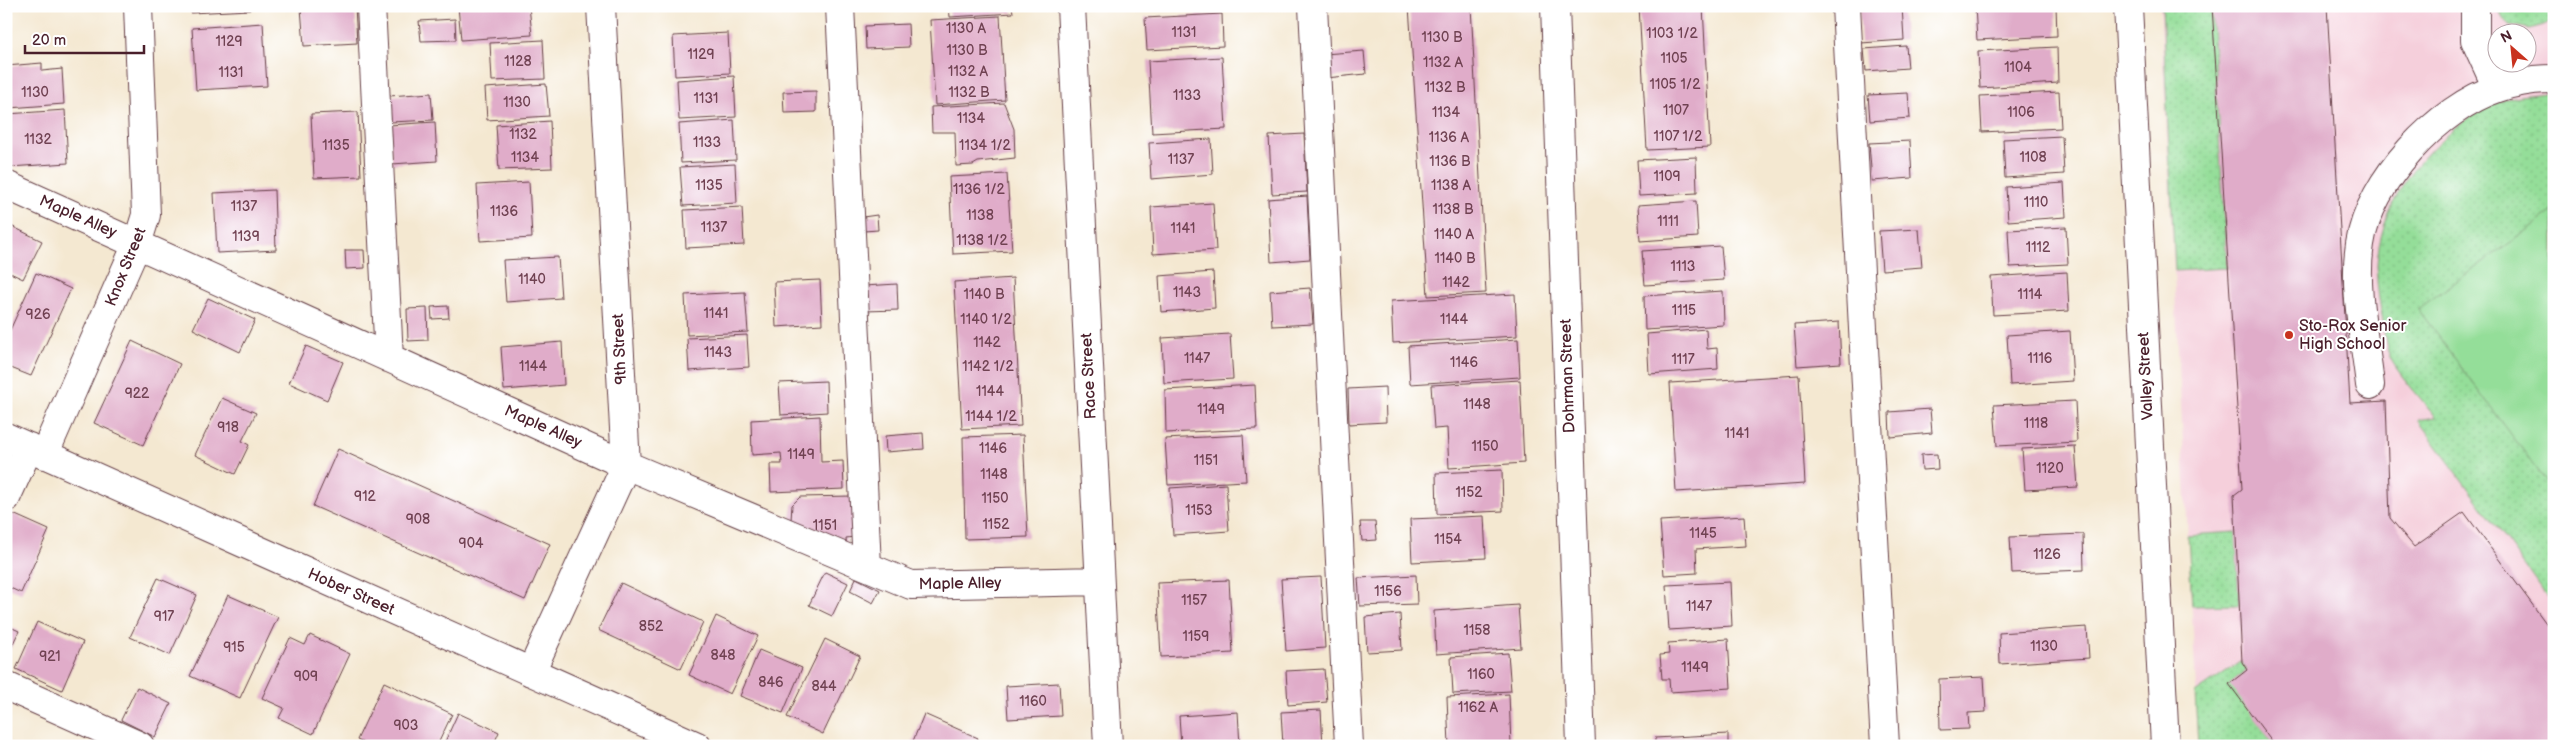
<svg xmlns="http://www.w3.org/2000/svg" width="2560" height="752" font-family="'Balsamiq Sans',sans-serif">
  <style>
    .built { fill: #f5cfdb; fill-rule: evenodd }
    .grass { fill: url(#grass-dots); stroke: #6f7e62 }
    .garden { fill: #94de99; stroke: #6f7e62 }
    .building { fill: #e0acc9 }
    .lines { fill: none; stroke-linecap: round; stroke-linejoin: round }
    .minor-casing { stroke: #643d44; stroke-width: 30 }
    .minor { stroke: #fff; stroke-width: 28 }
    .poi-dot { fill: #c8321e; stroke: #fff; stroke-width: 2 }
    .labels { text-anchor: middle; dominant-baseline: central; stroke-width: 4; stroke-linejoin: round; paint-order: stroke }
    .number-label { font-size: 14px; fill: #704252 }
    .street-label { font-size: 16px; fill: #4a1f2b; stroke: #fff }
    .poi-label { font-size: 16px; fill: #4a1f2b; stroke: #fff; text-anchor: start }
  </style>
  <defs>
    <pattern id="grass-dots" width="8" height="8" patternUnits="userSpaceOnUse" patternTransform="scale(1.25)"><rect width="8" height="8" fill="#94de99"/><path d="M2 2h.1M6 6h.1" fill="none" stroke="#81be84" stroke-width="1.8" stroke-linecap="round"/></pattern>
  </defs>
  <rect width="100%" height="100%" fill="#fff"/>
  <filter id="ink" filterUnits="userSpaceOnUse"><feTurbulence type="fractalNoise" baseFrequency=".02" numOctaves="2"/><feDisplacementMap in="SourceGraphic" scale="10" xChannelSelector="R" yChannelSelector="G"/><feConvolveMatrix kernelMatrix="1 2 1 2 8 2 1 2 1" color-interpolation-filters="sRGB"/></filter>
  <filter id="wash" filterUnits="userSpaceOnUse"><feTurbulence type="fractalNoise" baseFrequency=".0096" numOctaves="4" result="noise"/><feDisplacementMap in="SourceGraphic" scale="20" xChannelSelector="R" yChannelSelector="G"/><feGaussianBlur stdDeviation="1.12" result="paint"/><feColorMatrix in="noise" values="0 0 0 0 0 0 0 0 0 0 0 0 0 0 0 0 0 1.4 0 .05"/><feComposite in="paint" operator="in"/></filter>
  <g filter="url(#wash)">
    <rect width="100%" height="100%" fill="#f4e8d1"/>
    <path class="built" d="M2160,6H2554V746H2199ZM2498,32H2528V62H2498Z"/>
    <path class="grass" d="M2162,6H2211L2227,268L2175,271Z
      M2499,6H2554V22L2530,29L2509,25L2499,10Z
      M2545,93H2554V606L2418,420L2436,417C2425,403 2396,372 2390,357C2385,345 2384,328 2382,316C2379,300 2376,283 2377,267C2379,194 2439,126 2504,100C2516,95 2532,95 2545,93Z
      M2236,532L2239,605L2192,606L2188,535Z
      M2241,661L2247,670L2230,684L2275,746H2198L2195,693Z"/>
    <path class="garden" d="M2554,211V492L2418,309Z"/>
    <g id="blocks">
      <path class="building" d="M191,6H250V10L191,13Z
        M355,6L357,43L304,46L301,8Z
        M458,6H529L532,35L461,40Z
        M949,6H1012L1013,13L950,17Z
        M1409,6H1471L1486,293L1428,296Z
        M1639,6H1703L1710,147L1647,150Z
        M1902,6L1904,40L1861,43L1859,7Z
        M1975,6H2056L2057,36L1977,40Z
        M2212,6H2327L2350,403L2386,401L2390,518L2414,547L2464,512L2554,634V746H2275L2229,684L2247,670L2242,662L2234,495L2242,489Z
        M1222,14L1223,46L1147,50L1145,18Z
        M1000,16L1005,100L935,105L930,20Z
        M455,19L456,40L421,41L419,21Z
        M263,23L267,86L196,90L192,28Z
        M908,24L909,47L866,49L865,26Z
        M728,33L730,73L675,76L673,36Z
        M543,40L545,79L492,81L490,43Z
        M1906,46L1908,68L1866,71L1864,49Z
        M2057,47L2058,83L1980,88L1978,51Z
        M1364,51L1366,74L1326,78L1324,54Z
        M1222,57L1226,129L1152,133L1148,61Z
        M42,63V71L62,69L64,104L9,108L6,66Z
        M734,76L736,117L679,120L677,80Z
        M546,84L549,116L487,120L485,88Z
        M816,91V112L784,113L783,92Z
        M2059,92L2061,128L1982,132L1980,96Z
        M431,93L433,120L391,122L389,96Z
        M1908,93L1910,118L1870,121L1868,95Z
        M1004,103L1014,129L1015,158L978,162L973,165L956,166L955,132H932L931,107Z
        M65,110L68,163L10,167L7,114Z
        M358,112L361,176L314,178L311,114Z
        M734,120L736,160L681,163L679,124Z
        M550,121L552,168L499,170L496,125Z
        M435,122L437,161L392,164L389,125Z
        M1304,134L1307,192L1272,194L1269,136Z
        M2062,136L2064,174L2005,178L2003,139Z
        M1211,139L1213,174L1151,179L1149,143Z
        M1910,141L1912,178L1872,181L1869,143Z
        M1696,157L1697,193L1639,196L1637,160Z
        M735,164L737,203L683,206L680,167Z
        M1007,174L1012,251L953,254L949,177Z
        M529,182L532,238L480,241L477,185Z
        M2064,183L2066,217L2008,221L2006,187Z
        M274,190L276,250L217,253L214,193Z
        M1307,196L1310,259L1271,262L1268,199Z
        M1696,201L1698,237L1640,241L1638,205Z
        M1213,203L1216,250L1153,254L1151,207Z
        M742,207L744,245L686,248L684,210Z
        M877,215L878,230L864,231L863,217Z
        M7,224L42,241L23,279L6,271Z
        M2066,227L2068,264L2010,267L2008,230Z
        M1919,229L1922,267L1882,270L1879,231Z
        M1721,246L1724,280L1645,285L1642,251Z
        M345,250H364L365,268L346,269Z
        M558,257L561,298L506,302L503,260Z
        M1213,272L1215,308L1161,312L1159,276Z
        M2067,272L2069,311L1993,315L1991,277Z
        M36,273L71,289L31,376L6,366V339Z
        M1013,278L1021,426L962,429L954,282Z
        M820,280L822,324L776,327L774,282Z
        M897,284L898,310L865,311L864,286Z
        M1310,288L1313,324L1272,326L1270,291Z
        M1723,291L1724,325L1645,330L1644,296Z
        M745,292L748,332L687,335L685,295Z
        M1515,294L1517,336L1393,343L1391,301Z
        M208,298L255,320L240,352L193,329Z
        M448,306L449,318L432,319L431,307Z
        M427,308L428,340L408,341L407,309Z
        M1839,322L1841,363L1797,366L1794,325Z
        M1706,329L1707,349L1717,348L1718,369L1649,374L1647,334Z
        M2070,331L2073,381L2010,385L2007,335Z
        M1230,334L1233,379L1164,383L1162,338Z
        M747,335L749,367L689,371L687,338Z
        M1518,339L1520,377L1410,384L1408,346Z
        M132,341L180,364L143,445L94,423Z
        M562,342L564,385L504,390L501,347Z
        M306,346L343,362L327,400L289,383Z
        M1799,375L1805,484L1676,492L1670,383Z
        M1520,380L1524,463L1449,468L1447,428L1434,429L1431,385Z
        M826,381L827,412L781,415L779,383Z
        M1255,385L1257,429L1166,433L1165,390Z
        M1385,387L1386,422L1349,424L1348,389Z
        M222,398L256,413L242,441L249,445L235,474L195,455Z
        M2075,401L2077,442L1997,446L1994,405Z
        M1930,409L1932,433L1890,437L1889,412Z
        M820,416L821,462L843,461L844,489L771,492L770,464H782L781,453L752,455L751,420Z
        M923,433L924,449L886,452L885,436Z
        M1023,435L1028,537L965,539L963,437Z
        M1243,435L1246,481L1168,485L1165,439Z
        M2075,446L2078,487L2025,490L2022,449Z
        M338,449L550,544L525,600L313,506Z
        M1937,454L1938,469L1922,470L1921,455Z
        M1502,470L1503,511L1437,514L1436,473Z
        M1226,484L1229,531L1173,535L1170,488Z
        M853,496L855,537L846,538L847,551L799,531L791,520L792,505L800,497Z
        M11,513L49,530L21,593L6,586V524Z
        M1484,516L1486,558L1412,562L1410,519Z
        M1744,516L1746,546L1696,549L1697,573L1664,575L1660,521Z
        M1360,522H1375L1377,540L1362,541Z
        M2083,534L2084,570L2012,573L2010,537Z
        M825,572L848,583L832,616L809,605Z
        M1416,575L1417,604L1360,606L1358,578Z
        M1321,577L1325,648L1286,651L1281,579Z
        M158,578L197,595L170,655L130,637Z
        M856,578L880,590L873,603L850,591Z
        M1229,580L1233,653L1161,657L1157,583Z
        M1730,582L1732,626L1669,630L1666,585Z
        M621,583L703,622L681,669L598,630Z
        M228,595L278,617L240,698L190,676Z
        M1518,605L1521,648L1436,654L1434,611Z
        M1400,614L1402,650L1367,652L1365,617Z
        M716,616L758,636L730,694L689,675Z
        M37,622L83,642L62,690L16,669Z
        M6,625L19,631L6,658Z
        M2087,627L2089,658L2000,664L1999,633Z
        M310,635L350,654L313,734L279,718L284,708L262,698L290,638L305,645Z
        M825,639L860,656L823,734L787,717Z
        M1728,639L1731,688L1670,692L1669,679H1662L1660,655L1669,654L1668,643Z
        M759,650L802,668L783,713L740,696Z
        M1508,653L1511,691L1453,694L1451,657Z
        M1324,669L1327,702L1288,705L1286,671Z
        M1984,677L1986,712L1968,713L1969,729L1940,730L1939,679Z
        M384,682L452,714L437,746H370L357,740Z
        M1059,683L1061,716L1008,719L1006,686Z
        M137,687L171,704L155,737L121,720Z
        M1509,694L1511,746H1449L1447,697Z
        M1321,710L1323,746H1283L1281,712Z
        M1238,712L1240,746H1181L1179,716Z
        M458,713L499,732L493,746H443Z
        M924,714L978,738L975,746H911Z
        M1728,734V746H1655V738Z"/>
    </g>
  </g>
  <g filter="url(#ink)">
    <use href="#blocks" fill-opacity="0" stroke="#643d44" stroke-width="1"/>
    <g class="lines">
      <defs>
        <path id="minor" d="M371,6L389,358
          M840,6L867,566
          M1071,6L1108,746
          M1313,6L1349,746
          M1555,6L1581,746
          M1846,6L1885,746
          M2128,6L2165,746
          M2475,6V40L2497,88
          M6,185L626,465L911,585L1099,581
          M2370,385C2365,339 2353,290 2360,244C2369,181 2438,108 2498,88C2515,82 2536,79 2554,79
          M6,437L697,746
          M44,455L137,244L146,215L138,6
          M6,498L29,447
          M531,672L626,465L601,6
          M6,686L140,746"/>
      </defs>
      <use href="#minor" class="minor-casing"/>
      <use href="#minor" class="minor"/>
    </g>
  </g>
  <circle class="poi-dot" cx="2289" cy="335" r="5"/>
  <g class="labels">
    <g class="number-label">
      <text x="966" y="28">1130 A</text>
      <text x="1184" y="32">1131</text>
      <text x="1672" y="33">1103 1/2</text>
      <text x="1442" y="37">1130 B</text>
      <text x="229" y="41">1129</text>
      <text x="967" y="50">1130 B</text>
      <text x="701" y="54">1129</text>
      <text x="1674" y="58">1105</text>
      <text x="518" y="61">1128</text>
      <text x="1443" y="62">1132 A</text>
      <text x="2018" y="67">1104</text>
      <text x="968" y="71">1132 A</text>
      <text x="231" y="72">1131</text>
      <text x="1675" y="84">1105 1/2</text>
      <text x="1445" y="87">1132 B</text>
      <text x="35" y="92">1130</text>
      <text x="969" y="92">1132 B</text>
      <text x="1187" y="95">1133</text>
      <text x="706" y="98">1131</text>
      <text x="517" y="102">1130</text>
      <text x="1676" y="110">1107</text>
      <text x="1446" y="112">1134</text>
      <text x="2021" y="112">1106</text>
      <text x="971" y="118">1134</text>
      <text x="523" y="134">1132</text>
      <text x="1678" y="136">1107 1/2</text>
      <text x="1449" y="137">1136 A</text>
      <text x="38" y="139">1132</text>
      <text x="707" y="142">1133</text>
      <text x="336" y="145">1135</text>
      <text x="985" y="145">1134 1/2</text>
      <text x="525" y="157">1134</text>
      <text x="2033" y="157">1108</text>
      <text x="1181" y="159">1137</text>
      <text x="1450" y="161">1136 B</text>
      <text x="1667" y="176">1109</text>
      <text x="709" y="185">1135</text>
      <text x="1451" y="185">1138 A</text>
      <text x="979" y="189">1136 1/2</text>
      <text x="2036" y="202">1110</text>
      <text x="244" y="206">1137</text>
      <text x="1453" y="209">1138 B</text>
      <text x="504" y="211">1136</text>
      <text x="980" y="215">1138</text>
      <text x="1668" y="221">1111</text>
      <text x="714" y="227">1137</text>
      <text x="1183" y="228">1141</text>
      <text x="1454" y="234">1140 A</text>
      <text x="246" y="236">1139</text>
      <text x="982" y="240">1138 1/2</text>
      <text x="2038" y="247">1112</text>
      <text x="1455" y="258">1140 B</text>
      <text x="1683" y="266">1113</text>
      <text x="532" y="279">1140</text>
      <text x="1456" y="282">1142</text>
      <text x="1187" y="292">1143</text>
      <text x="984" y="294">1140 B</text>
      <text x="2030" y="294">1114</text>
      <text x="1684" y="310">1115</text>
      <text x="716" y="313">1141</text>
      <text x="38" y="314">926</text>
      <text x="986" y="319">1140 1/2</text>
      <text x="1454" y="319">1144</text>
      <text x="987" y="342">1142</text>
      <text x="718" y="352">1143</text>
      <text x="1197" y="358">1147</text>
      <text x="2040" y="358">1116</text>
      <text x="1683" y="359">1117</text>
      <text x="1464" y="362">1146</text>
      <text x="533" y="366">1144</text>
      <text x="988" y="366">1142 1/2</text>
      <text x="990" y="391">1144</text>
      <text x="137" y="393">922</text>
      <text x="1477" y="404">1148</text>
      <text x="1211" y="409">1149</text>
      <text x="991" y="416">1144 1/2</text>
      <text x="2036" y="423">1118</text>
      <text x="228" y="427">918</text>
      <text x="1737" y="433">1141</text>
      <text x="1485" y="446">1150</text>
      <text x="993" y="448">1146</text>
      <text x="801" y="454">1149</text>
      <text x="1206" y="460">1151</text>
      <text x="2050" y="468">1120</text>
      <text x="994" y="474">1148</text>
      <text x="1469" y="492">1152</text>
      <text x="365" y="496">912</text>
      <text x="995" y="498">1150</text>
      <text x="1199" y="510">1153</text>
      <text x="418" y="519">908</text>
      <text x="996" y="524">1152</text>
      <text x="825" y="525">1151</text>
      <text x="1703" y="533">1145</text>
      <text x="1448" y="539">1154</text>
      <text x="471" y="543">904</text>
      <text x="2047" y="554">1126</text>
      <text x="1388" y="591">1156</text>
      <text x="1194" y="600">1157</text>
      <text x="1699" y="606">1147</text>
      <text x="164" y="616">917</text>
      <text x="651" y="626">852</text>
      <text x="1477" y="630">1158</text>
      <text x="1196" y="636">1159</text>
      <text x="2044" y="646">1130</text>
      <text x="234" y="647">915</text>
      <text x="723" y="655">848</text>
      <text x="50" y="656">921</text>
      <text x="1695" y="667">1149</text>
      <text x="1481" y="674">1160</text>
      <text x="306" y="676">909</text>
      <text x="771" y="682">846</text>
      <text x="824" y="686">844</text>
      <text x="1033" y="701">1160</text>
      <text x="1478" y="707">1162 A</text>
      <text x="406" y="725">903</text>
    </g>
    <g class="street-label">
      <text transform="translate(78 217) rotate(24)">Maple Alley</text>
      <text transform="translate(126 267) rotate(-68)">Knox Street</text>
      <text transform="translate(620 349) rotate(-93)">9th Street</text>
      <text transform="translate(1089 376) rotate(-93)">Race Street</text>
      <text transform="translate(1568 376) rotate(-92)">Dohrman Street</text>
      <text transform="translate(2146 376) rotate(-93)">Valley Street</text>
      <text transform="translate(543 427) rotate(24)">Maple Alley</text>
      <text transform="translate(960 584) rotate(-1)">Maple Alley</text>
      <text transform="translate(351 592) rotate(24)">Hober Street</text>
    </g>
    <g class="poi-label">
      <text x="2299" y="326">Sto-Rox Senior<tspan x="2299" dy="18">High School</tspan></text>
    </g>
  </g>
  <rect width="2560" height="752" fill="none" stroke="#fff" stroke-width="25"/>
  <g transform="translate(2512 48) rotate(333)"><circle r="24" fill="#ffffff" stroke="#b7a5aa"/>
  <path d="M0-4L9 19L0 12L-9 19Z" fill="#c8321e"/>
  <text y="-8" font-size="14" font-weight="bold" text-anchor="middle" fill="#4a1f2b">N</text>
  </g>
  <path d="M25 45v8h119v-8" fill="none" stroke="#4a1f2b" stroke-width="2.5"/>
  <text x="32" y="45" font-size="15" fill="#4a1f2b" stroke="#ffffff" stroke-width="4" paint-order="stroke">20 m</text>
</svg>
